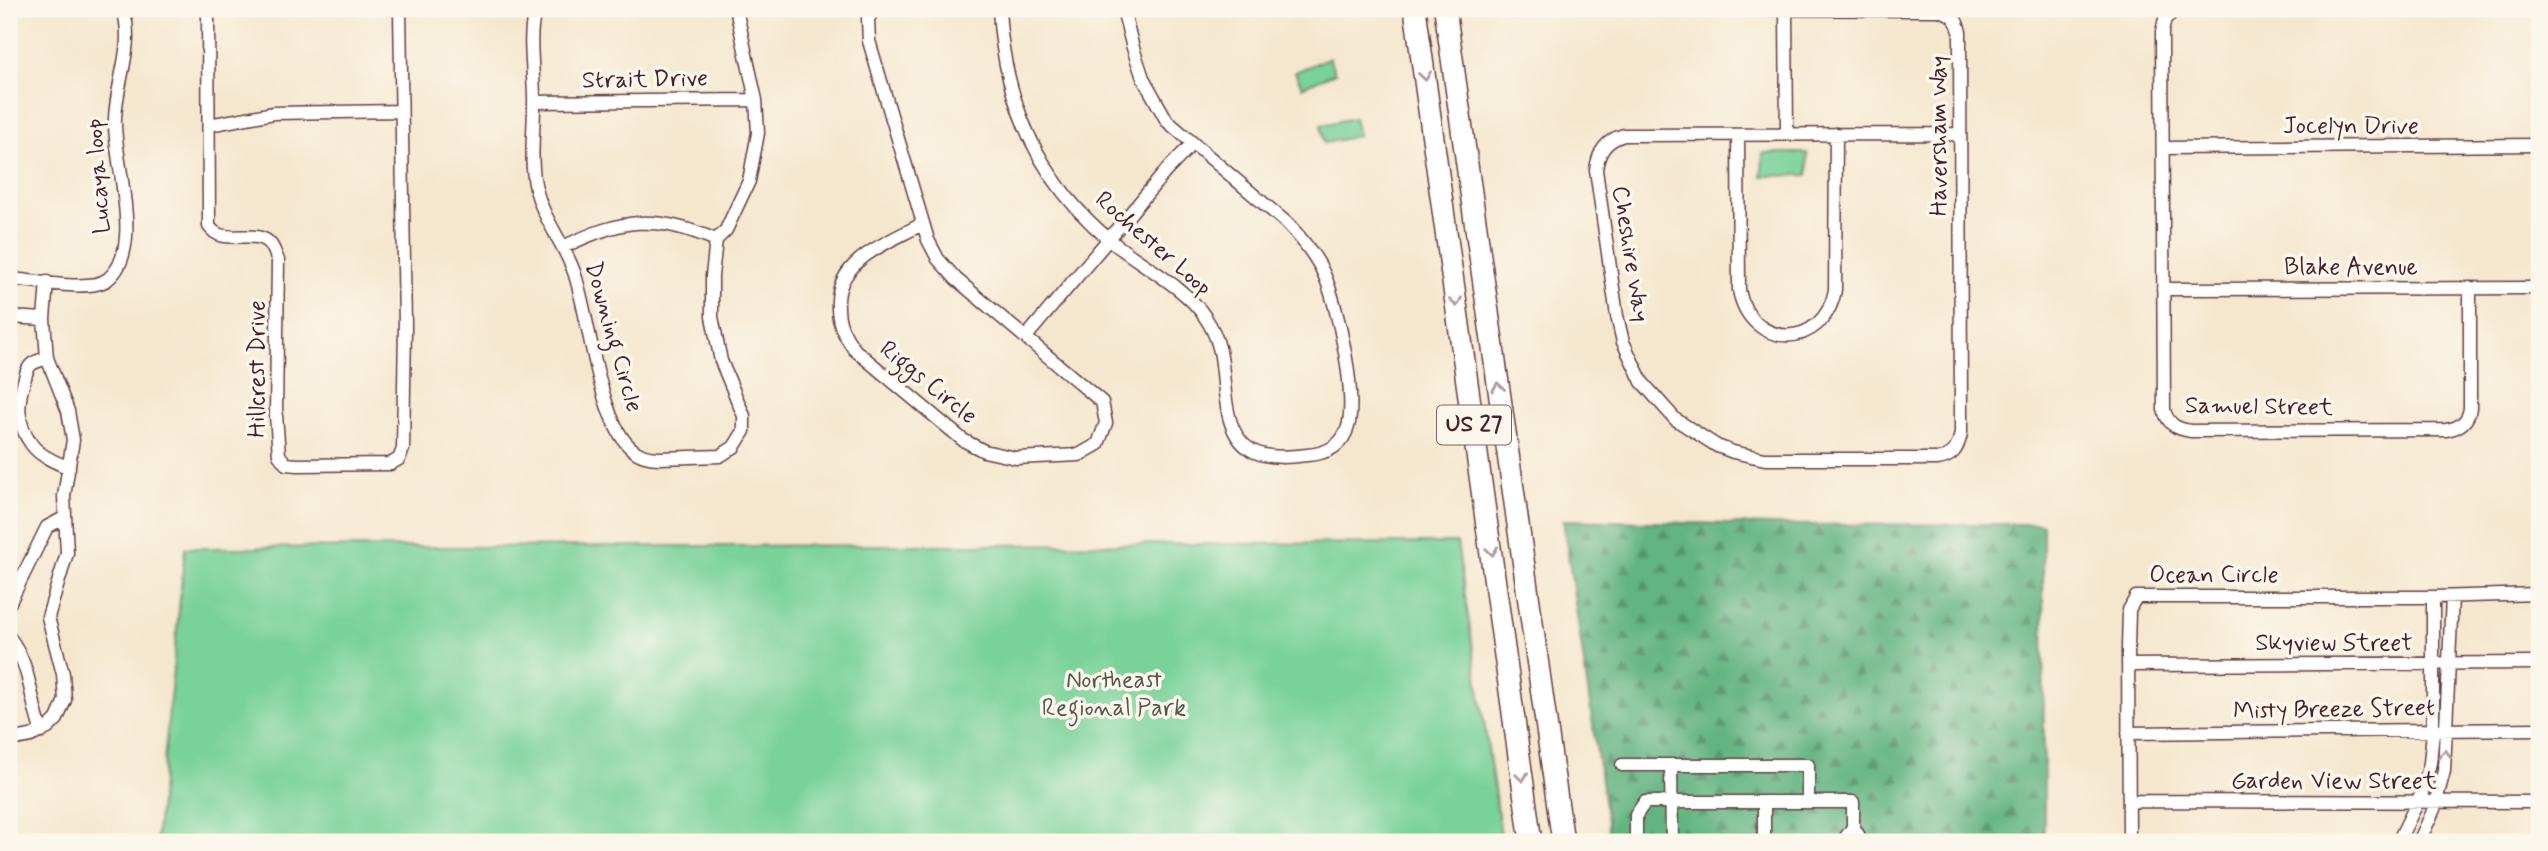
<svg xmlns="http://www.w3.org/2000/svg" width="2548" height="851" font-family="Mynerve,sans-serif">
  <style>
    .forest { fill: url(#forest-firs); stroke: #566a56; stroke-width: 2 }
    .green { fill: #79d298; stroke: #627862; stroke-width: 2 }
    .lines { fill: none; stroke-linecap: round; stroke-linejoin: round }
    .minor-casing { stroke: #643d43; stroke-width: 15 }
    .trunk-casing { stroke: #643d43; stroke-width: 24 }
    .minor { stroke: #fff; stroke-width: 12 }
    .trunk { stroke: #fff; stroke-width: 21 }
    .oneway { stroke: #ae9aa0 }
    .labels { text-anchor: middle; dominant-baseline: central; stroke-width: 7; stroke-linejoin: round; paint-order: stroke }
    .shield { fill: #fbf7ec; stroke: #7f6065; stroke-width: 2 }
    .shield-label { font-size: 23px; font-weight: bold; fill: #4a1f2b }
    .street-label { font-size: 24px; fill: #4a1f2b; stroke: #fbf7ec }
    .park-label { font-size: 24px; fill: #58554c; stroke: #fbf7ec }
  </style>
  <defs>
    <pattern id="forest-firs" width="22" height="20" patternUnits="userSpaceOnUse" patternTransform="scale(1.75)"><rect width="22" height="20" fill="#62b480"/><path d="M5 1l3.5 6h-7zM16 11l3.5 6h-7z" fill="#539269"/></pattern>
  </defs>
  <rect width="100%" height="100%" fill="#fbf7ec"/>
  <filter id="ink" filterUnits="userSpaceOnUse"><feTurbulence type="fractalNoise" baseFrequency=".0143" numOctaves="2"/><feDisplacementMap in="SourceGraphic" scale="14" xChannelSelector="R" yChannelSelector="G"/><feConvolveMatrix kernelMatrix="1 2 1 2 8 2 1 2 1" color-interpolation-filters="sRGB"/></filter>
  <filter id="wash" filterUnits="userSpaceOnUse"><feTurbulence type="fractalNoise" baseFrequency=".00686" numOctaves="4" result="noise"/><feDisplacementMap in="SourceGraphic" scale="28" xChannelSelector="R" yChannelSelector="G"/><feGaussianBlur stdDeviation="1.57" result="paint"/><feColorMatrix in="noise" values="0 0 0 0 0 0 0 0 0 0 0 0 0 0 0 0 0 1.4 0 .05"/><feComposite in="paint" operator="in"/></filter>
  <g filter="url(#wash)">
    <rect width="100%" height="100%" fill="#f5e7ce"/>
    <path class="forest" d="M1563,520L1772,525L2043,524L2044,842H1610Z"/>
    <path class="green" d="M1329,58L1335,73L1302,87L1295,72Z
      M1354,118L1358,136L1324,143L1321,125Z
      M1763,153H1807L1808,175L1762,176Z
      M1457,543L1502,842H156L185,548Z"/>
  </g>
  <g filter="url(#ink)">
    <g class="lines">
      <defs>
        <path id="minor" d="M208,9L209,226C222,248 257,226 271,245C274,249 276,256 278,260L276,415L279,455L286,464L298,465L390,464L399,459L403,449L405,327L400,9
          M536,9C526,35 535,76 534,104C534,131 530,158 535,184C541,217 563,241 574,272C589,314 598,419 631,448C639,456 649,458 660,458L720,456L734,447L744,431V416L721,361L712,317V276L716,240L726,230L749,181L758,133L756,100L736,9
          M874,9L868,19L869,41L928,240L938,259L956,279L1102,402L1106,423L1098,444L1079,455L1016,458L984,451L963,440L855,350C842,333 837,321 838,300C840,258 890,242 922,224
          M999,9C1004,101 1038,181 1111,241C1138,263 1187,288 1205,317C1212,327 1217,339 1220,351C1227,383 1220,436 1255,452C1270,459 1291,457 1307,455C1323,454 1339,448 1346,432C1360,404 1337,301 1323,272C1315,255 1302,239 1289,225L1167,121L1143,78L1133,48L1123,9
          M1716,9L1938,10C1951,13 1957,18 1960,32L1961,433C1958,449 1953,457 1937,459H1765L1733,452L1717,446L1675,419L1642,382L1623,342L1617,316L1596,170C1598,152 1606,140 1624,135L1959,134
          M1786,9L1787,134
          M2176,9L2165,19L2162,32L2164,410C2168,424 2176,429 2191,431L2446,430C2459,428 2468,422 2470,408V288
          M534,102L756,100
          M209,125L274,113L401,111
          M1738,135L1739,290C1750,350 1824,351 1835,290L1836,134
          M2163,148L2539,145
          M563,247C622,219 654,213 716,240
          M9,279C34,280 90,293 108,279C146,248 113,161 115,119C116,81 135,47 123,9
          M2163,289L2539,288
          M9,317L44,319
          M1026,337L1166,171L1192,144
          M47,358C42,360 36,361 32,364C28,367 26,373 25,378C17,402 16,424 32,445C41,457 56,462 69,468
          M9,604L47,527L64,518
          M9,637C32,667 29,698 42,732
          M2128,665L2539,663
          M2128,733L2539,729
          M9,740L31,736L48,728L57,719L65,700L63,674L48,617L67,553L64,496L73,440L68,411L47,358L44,319L47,282
          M1622,765H1808V802
          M1671,765L1672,842
          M2129,801L2539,802
          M1764,802V842
          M1636,842V815L1645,802H1853V827
          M1846,842V837L1853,827L1859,836V842
          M2129,842L2128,647L2129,610L2136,597H2433L2539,594
          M2398,842L2422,793L2430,763L2433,731V597
          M2419,842L2434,809L2444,771L2452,597"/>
        <path id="trunk" d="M1415,9L1531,842
          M1445,9L1563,842"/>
      </defs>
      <use href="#minor" class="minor-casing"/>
      <use href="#trunk" class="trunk-casing"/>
      <use href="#minor" class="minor"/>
      <use href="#trunk" class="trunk"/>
    </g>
    <defs><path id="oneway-chevron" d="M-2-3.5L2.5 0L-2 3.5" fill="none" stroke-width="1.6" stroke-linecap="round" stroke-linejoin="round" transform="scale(1.75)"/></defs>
    <g class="oneway">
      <use href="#oneway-chevron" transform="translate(1425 76) rotate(82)"/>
      <use href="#oneway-chevron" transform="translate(1456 302) rotate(82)"/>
      <use href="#oneway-chevron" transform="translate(1498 387) rotate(-98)"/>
      <use href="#oneway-chevron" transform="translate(1492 551) rotate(82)"/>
      <use href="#oneway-chevron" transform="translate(2445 754) rotate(-87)"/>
      <use href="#oneway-chevron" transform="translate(1522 777) rotate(82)"/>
    </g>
  </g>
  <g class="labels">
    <rect class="shield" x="1437" y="405.5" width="74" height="39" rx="5"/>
    <g class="shield-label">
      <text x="1474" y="425">US 27</text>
    </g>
    <g class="street-label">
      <text transform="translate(645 80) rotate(-1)">Strait Drive</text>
      <text x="2351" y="126">Jocelyn Drive</text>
      <text transform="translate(1939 136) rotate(-90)">Haversham Way</text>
      <text transform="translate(99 176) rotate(-94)">Lucaya loop</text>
      <text transform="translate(1153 244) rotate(41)">Rochester Loop</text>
      <text transform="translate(1630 254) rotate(81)">Cheshire Way</text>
      <text x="2351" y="267">Blake Avenue</text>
      <text transform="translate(613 337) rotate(74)">Downing Circle</text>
      <text transform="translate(257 369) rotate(-90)">Hillcrest Drive</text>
      <text transform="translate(928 383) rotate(39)">Riggs Circle</text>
      <text transform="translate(2259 407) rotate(1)">Samuel Street</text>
      <text x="2214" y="575">Ocean Circle</text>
      <text x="2334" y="643">Skyview Street</text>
      <text transform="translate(2334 710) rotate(-1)">Misty Breeze Street</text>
      <text x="2334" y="781">Garden View Street</text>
    </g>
    <g class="park-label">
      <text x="1114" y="680">Northeast<tspan x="1114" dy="28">Regional Park</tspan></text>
    </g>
  </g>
  <rect width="2548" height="851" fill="none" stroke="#fbf7ec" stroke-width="35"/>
</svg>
